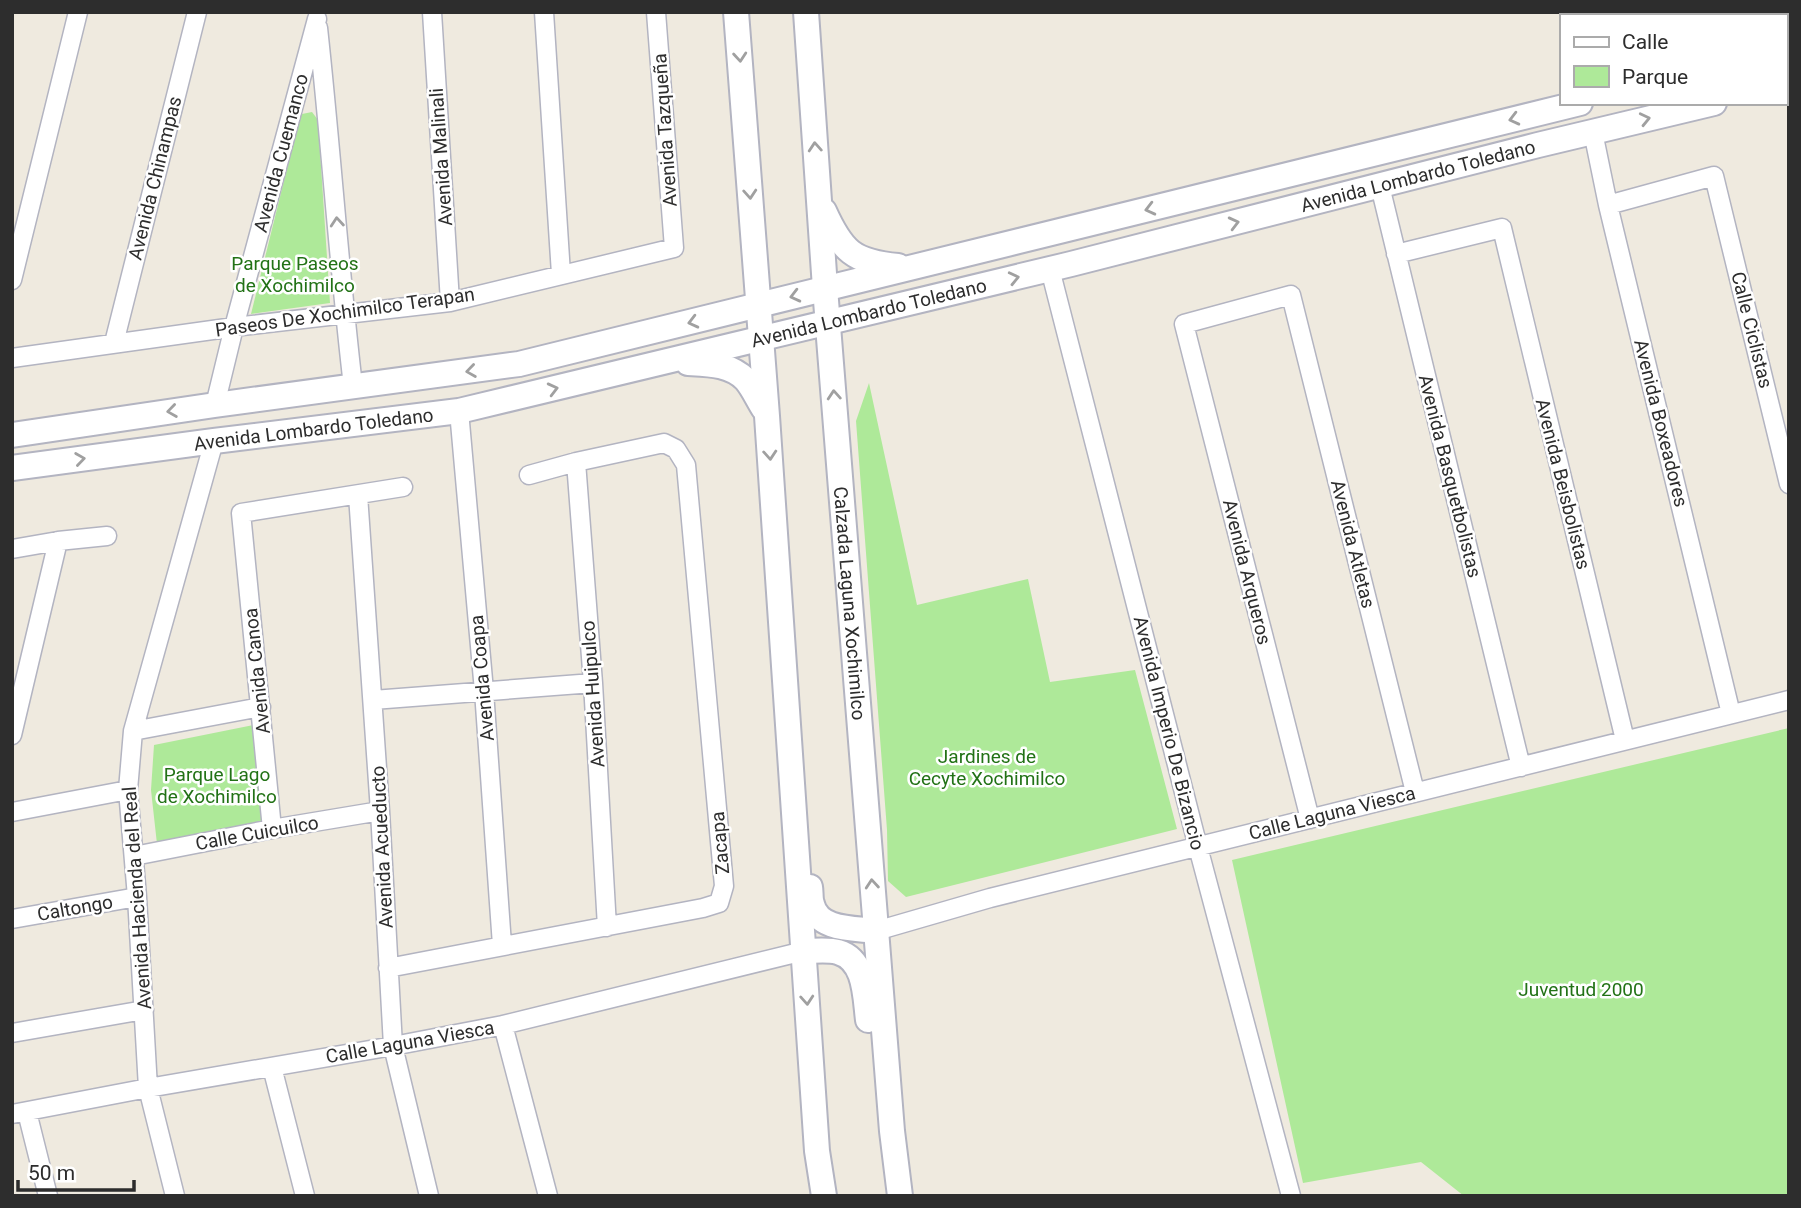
<svg xmlns="http://www.w3.org/2000/svg" width="1801" height="1208" font-family="Roboto,sans-serif">
  <style>
    .green { fill: #aee999 }
    .lines { fill: none; stroke-linecap: round; stroke-linejoin: round }
    .street-casing { stroke: #b3b4c1; stroke-width: 21 }
    .secondary-casing { stroke: #b3b4c1; stroke-width: 28 }
    .street { stroke: #fff; stroke-width: 18 }
    .secondary { stroke: #fff; stroke-width: 24 }
    .oneway { stroke: #a0a0a0 }
    .labels { text-anchor: middle; dominant-baseline: central; stroke-width: 5; stroke-linejoin: round; paint-order: stroke }
    .street-label { font-size: 19px; fill: #2d2d2d; stroke: #fff }
    .park-label { font-size: 19px; fill: #227216; stroke: #fff }
  </style>
  <rect width="100%" height="100%" fill="#efeadf"/>
  <path class="green" d="M312,112L318,120L330,303L251,314L299,120L302,114Z
    M869,383L917,605L1028,579L1050,682L1135,670L1177,829L906,897L888,881L887,830L856,421Z
    M263,723L272,829L157,844L151,790L154,745Z
    M1789,728V1196H1464L1421,1162L1303,1183L1232,860Z"/>
  <g class="lines">
    <defs>
      <path id="street" d="M432,12L450,302
        M544,12L561,274
        M1575,12V16
        M1771,12L1772,16
        M318,28C331,147 339,267 353,386
        M1593,132L1608,205L1731,714
        M1380,186L1521,767
        M1608,205L1714,176L1789,484
        M1396,254L1502,228L1625,740
        M1050,269L1198,847L1291,1196
        M12,280L78,12
        M114,343L197,12
        M12,358L234,327L450,302L674,248L656,12
        M215,405L234,327L317,19
        M459,411L484,691L502,945
        M576,462L593,683L607,927
        M358,495L380,811L393,1046L429,1196
        M12,549L58,541L107,536
        M373,700L593,683
        M133,731L261,707
        M12,735L58,541
        M12,812L128,790
        M1310,819L1184,324L1291,295L1415,792
        M272,829L241,513L403,487
        M134,856L272,829L380,811
        M12,919L137,897
        M876,931L990,898L1789,700
        M388,968L703,908L719,903L724,886L686,465L676,449L664,443L576,462L529,475
        M503,1025L548,1196
        M12,1033L144,1010
        M272,1067L305,1196
        M27,1112L48,1196
        M12,1114L148,1088L393,1046L503,1025L804,951
        M175,1196L148,1088L137,897L128,790L133,731L214,441"/>
      <g id="secondary">
        <path d="M736,12L767,416L817,1151L824,1196"/>
        <path id="s1" d="M806,12L825,288L892,1131L900,1196"/>
        <path d="M1785,52L1789,51"/>
        <path d="M1785,87L1789,86"/>
        <path d="M824,211C842,251 853,262 898,266"/>
        <path d="M688,363C708,364 731,364 746,380C753,388 758,400 764,409"/>
        <path d="M12,435L215,405L519,364L1580,103"/>
        <path id="s2" d="M12,468L214,441L459,411L1071,264L1538,145L1714,103"/>
        <path d="M810,887C811,892 810,899 812,904C818,931 855,928 876,931"/>
        <path d="M804,951C814,951 828,949 838,952C866,960 865,997 868,1020"/>
      </g>
    </defs>
    <use href="#street" class="street-casing"/>
    <use href="#secondary" class="secondary-casing"/>
    <use href="#street" class="street"/>
    <use href="#secondary" class="secondary"/>
  </g>
  <defs><path id="oneway-chevron" d="M-2-3.5L2.5 0L-2 3.5" fill="none" stroke-width="1.6" stroke-linecap="round" stroke-linejoin="round" transform="scale(1.75)"/></defs>
  <g class="oneway">
    <use href="#oneway-chevron" transform="translate(740 57) rotate(85)"/>
    <use href="#oneway-chevron" transform="translate(1514 119) rotate(166)"/>
    <use href="#oneway-chevron" transform="translate(1645 119) rotate(-13)"/>
    <use href="#oneway-chevron" transform="translate(815 147) rotate(-94)"/>
    <use href="#oneway-chevron" transform="translate(750 194) rotate(86)"/>
    <use href="#oneway-chevron" transform="translate(1150 209) rotate(166)"/>
    <use href="#oneway-chevron" transform="translate(337 222) rotate(-95)"/>
    <use href="#oneway-chevron" transform="translate(1234 223) rotate(-14)"/>
    <use href="#oneway-chevron" transform="translate(1014 278) rotate(-13)"/>
    <use href="#oneway-chevron" transform="translate(795 296) rotate(166)"/>
    <use href="#oneway-chevron" transform="translate(693 322) rotate(166)"/>
    <use href="#oneway-chevron" transform="translate(471 371) rotate(172)"/>
    <use href="#oneway-chevron" transform="translate(553 389) rotate(-14)"/>
    <use href="#oneway-chevron" transform="translate(834 395) rotate(-94)"/>
    <use href="#oneway-chevron" transform="translate(172 411) rotate(172)"/>
    <use href="#oneway-chevron" transform="translate(770 455) rotate(86)"/>
    <use href="#oneway-chevron" transform="translate(80 459) rotate(-8)"/>
    <use href="#oneway-chevron" transform="translate(872 884) rotate(-95)"/>
    <use href="#oneway-chevron" transform="translate(807 1000) rotate(86)"/>
  </g>
  <g class="labels">
    <g class="street-label">
      <text transform="translate(665 130) rotate(-94)">Avenida Tazqueña</text>
      <text transform="translate(281 153) rotate(-75)">Avenida Cuemanco</text>
      <text transform="translate(441 157) rotate(-94)">Avenida Malinali</text>
      <text stroke="none"><textPath href="#s2" startOffset="1438">Avenida Lombardo Toledano</textPath></text>
      <text transform="translate(155 178) rotate(-76)">Avenida Chinampas</text>
      <text transform="translate(345 312) rotate(-8)">Paseos De Xochimilco Terapan</text>
      <text stroke="none"><textPath href="#s2" startOffset="872">Avenida Lombardo Toledano</textPath></text>
      <text transform="translate(1752 330) rotate(76)">Calle Ciclistas</text>
      <text transform="translate(1661 423) rotate(76)">Avenida Boxeadores</text>
      <text stroke="none"><textPath href="#s2" startOffset="304">Avenida Lombardo Toledano</textPath></text>
      <text transform="translate(1450 476) rotate(76)">Avenida Basquetbolistas</text>
      <text transform="translate(1563 484) rotate(76)">Avenida Beisbolistas</text>
      <text transform="translate(1353 544) rotate(76)">Avenida Atletas</text>
      <text transform="translate(1247 572) rotate(76)">Avenida Arqueros</text>
      <text stroke="none"><textPath href="#s1" startOffset="593">Calzada Laguna Xochimilco</textPath></text>
      <text transform="translate(257 671) rotate(-96)">Avenida Canoa</text>
      <text transform="translate(482 678) rotate(-95)">Avenida Coapa</text>
      <text transform="translate(593 694) rotate(-94)">Avenida Huipulco</text>
      <text transform="translate(1169 733) rotate(76)">Avenida Imperio De Bizancio</text>
      <text transform="translate(1332 813) rotate(-14)">Calle Laguna Viesca</text>
      <text transform="translate(257 833) rotate(-10)">Calle Cuicuilco</text>
      <text transform="translate(720 843) rotate(-95)">Zacapa</text>
      <text transform="translate(382 847) rotate(-93)">Avenida Acueducto</text>
      <text transform="translate(137 898) rotate(-94)">Avenida Hacienda del Real</text>
      <text transform="translate(75 908) rotate(-10)">Caltongo</text>
      <text transform="translate(410 1042) rotate(-10)">Calle Laguna Viesca</text>
    </g>
    <g class="park-label">
      <text x="295" y="263">Parque Paseos<tspan x="295" dy="22">de Xochimilco</tspan></text>
      <text x="987" y="756">Jardines de<tspan x="987" dy="22">Cecyte Xochimilco</tspan></text>
      <text x="217" y="774">Parque Lago<tspan x="217" dy="22">de Xochimilco</tspan></text>
      <text x="1581" y="989">Juventud 2000</text>
    </g>
  </g>
  <rect width="1801" height="1208" fill="none" stroke="#2d2d2d" stroke-width="28"/>
  <rect x="1560" y="14" width="228" height="91" fill="#ffffff" stroke="#ababab" stroke-width="2"/>
  <rect x="1574" y="37" width="35" height="10" fill="#ffffff" stroke="#ababab" stroke-width="2"/>
  <text x="1622" y="49" font-size="21" fill="#2d2d2d">Calle</text>
  <rect x="1574" y="66" width="35" height="21" fill="#aee999" stroke="#ababab" stroke-width="2"/>
  <text x="1622" y="84" font-size="21" fill="#2d2d2d">Parque</text>
  <path d="M18 1180v10h116v-10" fill="none" stroke="#2d2d2d" stroke-width="3.5"/>
  <text x="28" y="1180" font-size="21" fill="#2d2d2d" stroke="#ffffff" stroke-width="5" paint-order="stroke">50 m</text>
</svg>
